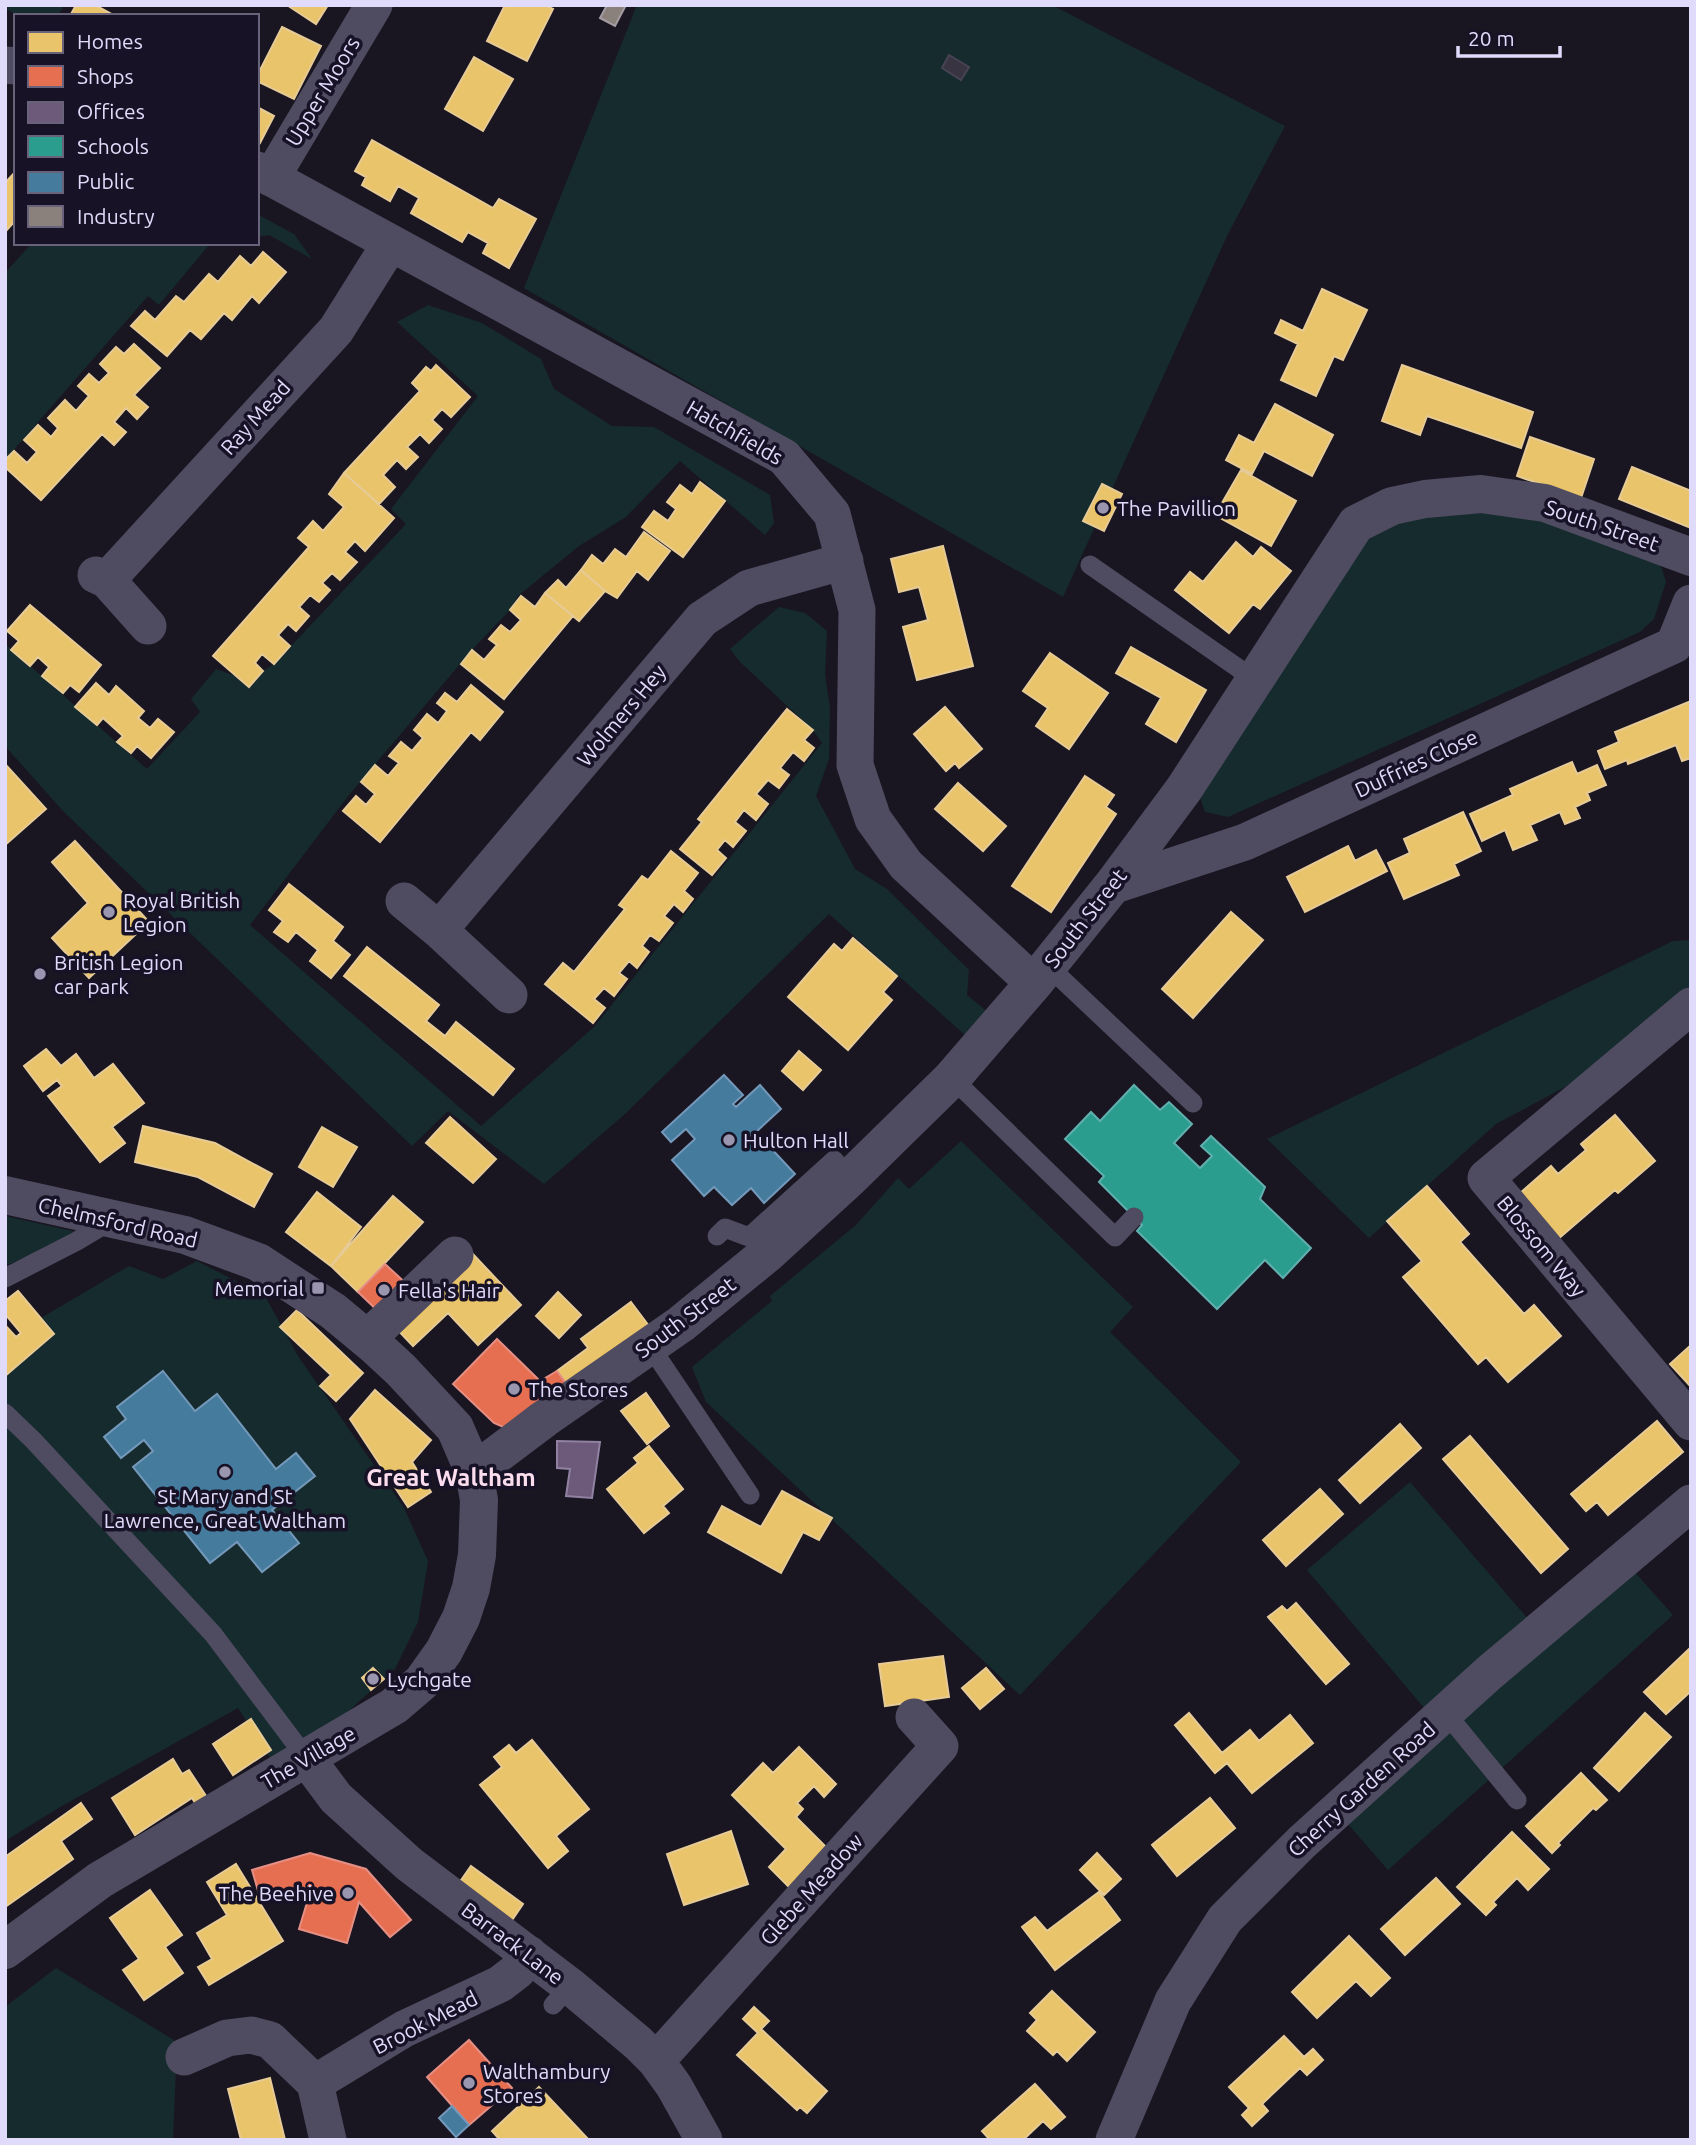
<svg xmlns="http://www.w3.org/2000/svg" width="1696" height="2145" font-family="Ubuntu,sans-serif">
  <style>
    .green { fill: #162b2d }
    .homes { fill: #e9c46a; stroke: #e7cb96; stroke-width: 2 }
    .shops { fill: #e76f51; stroke: #e58f84; stroke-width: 2 }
    .offices { fill: #6d597a; stroke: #9080a1; stroke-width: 2 }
    .schools { fill: #2a9d8f; stroke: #61b0af; stroke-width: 2 }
    .public { fill: #457b9d; stroke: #7498b9; stroke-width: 2 }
    .industry { fill: #8a817c; stroke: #a49ca2; stroke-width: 2 }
    .building { fill: #383442; stroke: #474354; stroke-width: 2 }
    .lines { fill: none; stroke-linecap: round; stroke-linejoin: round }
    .service { stroke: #4f4c61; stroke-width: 19 }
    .minor { stroke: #4f4c61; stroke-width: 37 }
    .tertiary { stroke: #4f4c61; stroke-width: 38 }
    .poi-dot { fill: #9b96af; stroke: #171226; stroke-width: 2.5 }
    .labels { text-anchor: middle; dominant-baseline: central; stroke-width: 7; stroke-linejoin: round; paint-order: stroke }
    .street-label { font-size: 21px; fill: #e1dbfb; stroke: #171226 }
    .poi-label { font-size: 21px; fill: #e1dbfb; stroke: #171226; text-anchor: start }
    .quarter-label { font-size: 24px; font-weight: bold; fill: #fbddee; stroke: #171226 }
  </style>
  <rect width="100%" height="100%" fill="#191622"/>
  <path class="green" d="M5,5H64L58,16H18L5,8Z
    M637,5H1052L1285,126L1227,236L1063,597L524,288Z
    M257,214L294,234L312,259L269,235L257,237Z
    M32,243H220L209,245L159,305L148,296L5,460V273Z
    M428,305L482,323L541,359L554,389L612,426L654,427L770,495L774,523L765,535L680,461L626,517L579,546L518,596L510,610L472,650L349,795L250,925L481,1126L594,1027L822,743L813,730L740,662L730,649L779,607L805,613L827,631L825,674L830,708L829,759L816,796L855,869L887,889L969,970L967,995L995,1018L974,1043L829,914L625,1114L544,1184L448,1111L412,1146L63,811L5,746V644L147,769L200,712L191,699L216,669L238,677L249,687L252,686L263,671L274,664L406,524L391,509L478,396L397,322Z
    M1469,503L1636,542L1659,560L1666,582L1654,619L1640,632L1228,817L1205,812L1195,782L1351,547L1400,521Z
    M1691,940V992L1565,1087L1496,1124L1369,1238L1267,1139L1673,941Z
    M961,1141L1133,1307L1110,1332L1241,1462L1020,1695L706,1402L692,1367L772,1301L770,1296L856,1225L898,1178L909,1189Z
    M5,1216L81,1233L5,1266Z
    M197,1261L265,1296L298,1356L404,1508L428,1561L418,1622L395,1669L280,1773L238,1708L60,1807L5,1841V1376L54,1335L41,1318L129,1266L163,1279Z
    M1410,1482L1529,1620L1431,1716L1307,1570Z
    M1632,1569L1673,1615L1388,1870L1347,1823Z
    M56,1968L177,2042L173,2140H5V2007Z"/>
  <path class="homes" d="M76,5H95L115,16H70Z
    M287,5H328L316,24Z
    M505,5H545L553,9L527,61L487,41Z
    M282,27L321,46L294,99L257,81V76Z
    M474,57L513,79L483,131L445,109Z
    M257,107L274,116L260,143L257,141Z
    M372,140L493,208L499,199L536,219L509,268L483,253L488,243L468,232L462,242L411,213L419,198L398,186L390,201L362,185L366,177L355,171Z
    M16,171V226L13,223L5,232V183Z
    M263,252L286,272L259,303L252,296L232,320L224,313L201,339L190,330L167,356L131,326L145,311L155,320L176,296L184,302L209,274L218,282L240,256L251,266Z
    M1322,289L1367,310L1343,360L1334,356L1316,396L1281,380L1298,344L1275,333L1281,320L1303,331Z
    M134,344L160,368L134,395L148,407L137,419L126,408L114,422L126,432L114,445L102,434L41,500L5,467V460L14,451L27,463L37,452L24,440L38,425L51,437L58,428L48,418L65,400L76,411L89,396L78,386L89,374L99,383L109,373L100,364L116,347L124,354Z
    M436,365L470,397L451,417L442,409L432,420L442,429L429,443L420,434L407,447L418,457L406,469L397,460L383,475L395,487L379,504L344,473L420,391L412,383L426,367L431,371Z
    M1402,365L1533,412L1521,448L1427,416L1420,435L1382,421Z
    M1275,404L1333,435L1312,476L1264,451L1252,474L1226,460L1239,435L1254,443Z
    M1530,437L1594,459L1581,498L1517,476Z
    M1632,467L1691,491V528L1619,499Z
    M1241,470L1296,501L1271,546L1215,515Z
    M344,473L394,518L365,551L355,541L345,552L357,562L340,580L332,573L322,583L330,590L319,602L310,595L299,607L309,616L296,631L288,624L278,635L290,646L274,664L262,654L255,663L263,671L249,687L213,656L309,547L298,538L313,521L323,531L344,507L329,494Z
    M700,482L725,501L683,557L642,527L654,511L668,521L676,509L667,502L680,485L692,494Z
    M1102,484L1122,494L1104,531L1083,521Z
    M644,532L670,551L648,580L637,571L617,598L605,591L581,570L592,555L603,564L615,549L626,557Z
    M1236,542L1253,557L1261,547L1291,571L1260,609L1253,604L1229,633L1175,590L1190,572L1203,582Z
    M943,546L973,666L917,680L903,627L928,620L919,587L899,592L891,559Z
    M581,570L605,591L579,621L545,593L558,580L566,588Z
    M545,593L573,616L504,699L461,664L472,650L484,660L497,645L489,639L501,625L510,632L521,620L510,610L521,596L535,607Z
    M30,605L101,665L79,692L70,685L63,693L42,676L49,667L38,657L30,666L11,650L19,641L7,631Z
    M1131,647L1206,690L1176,742L1146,724L1161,698L1116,673Z
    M1050,653L1108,693L1069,749L1036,726L1048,708L1023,691Z
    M96,683L109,695L116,686L144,711L138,718L150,728L158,719L174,732L151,758L137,746L131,753L117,742L123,736L103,718L97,725L75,707Z
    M471,685L503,712L480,740L471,732L380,842L343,811L356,796L366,805L375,794L361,782L375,765L388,776L399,763L389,756L401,742L412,751L423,738L414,730L427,714L438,723L447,711L437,703L445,693L457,702Z
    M1691,701V758L1682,761L1676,745L1628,764L1627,760L1605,769L1598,751L1619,742L1615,732Z
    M945,707L982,749L959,768L955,763L946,771L914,734Z
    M787,709L813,730L804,740L814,748L804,761L793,752L780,768L789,775L779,788L768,780L756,794L768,804L756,820L744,810L735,822L746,831L733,847L725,840L717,850L726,858L712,875L680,849L702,822L698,819Z
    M1572,762L1577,774L1597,765L1606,785L1587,793L1590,800L1575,807L1580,818L1565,824L1560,812L1530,825L1537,840L1513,850L1505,830L1482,841L1470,814L1513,795L1510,789Z
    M5,764L46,809L5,845Z
    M1085,776L1114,795L1106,807L1116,814L1051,912L1012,886Z
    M958,783L1006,826L983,851L935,809Z
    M1463,812L1481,851L1454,864L1459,875L1404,899L1388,863L1410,853L1404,839Z
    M75,841L149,922L89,978L52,938L88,903L52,862Z
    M1348,846L1355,861L1376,850L1387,871L1305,912L1287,877Z
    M671,851L698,873L684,891L693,899L683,912L674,904L664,916L673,923L659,941L650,935L642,946L649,952L637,968L629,961L619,973L627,979L614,996L604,988L594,999L605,1008L593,1023L545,984L563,963L574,972L625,909L619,905L642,876L648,880Z
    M289,884L343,927L333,941L350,955L331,978L310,961L318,950L296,932L288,942L274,932L283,921L269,910Z
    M1231,912L1263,940L1193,1018L1162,989Z
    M853,938L897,976L883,992L892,1000L848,1050L788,997L834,944L842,951Z
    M367,947L439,1005L426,1021L445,1036L456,1022L514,1069L493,1095L344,976Z
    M46,1049L61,1066L76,1054L94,1078L113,1064L144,1103L112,1127L125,1143L100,1162L48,1096L62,1086L57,1080L43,1091L24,1066Z
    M799,1051L821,1070L803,1090L782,1071Z
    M1615,1115L1655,1161L1618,1193L1615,1190L1558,1239L1519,1194L1551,1166L1558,1174L1586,1150L1581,1144Z
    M450,1117L496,1159L473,1183L426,1143Z
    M143,1126L215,1143L272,1174L254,1207L198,1177L135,1162Z
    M322,1127L357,1147L333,1187L299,1167Z
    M1427,1186L1469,1234L1460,1242L1524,1314L1534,1305L1561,1336L1508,1382L1486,1357L1478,1364L1403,1277L1422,1261L1387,1221Z
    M317,1192L361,1227L331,1266L286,1232Z
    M393,1196L423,1222L358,1292L331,1266Z
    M470,1251L521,1305L478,1345L448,1313L413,1346L393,1325Z
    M18,1291L54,1334L5,1376V1325L16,1337L21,1333L5,1314V1301Z
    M558,1292L581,1315L559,1338L536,1316Z
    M631,1302L655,1334L574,1394L557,1371L588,1348L581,1339Z
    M297,1310L363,1373L336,1401L320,1386L331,1375L280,1327Z
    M1691,1345V1387L1670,1364Z
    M375,1390L431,1440L412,1462L431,1492L408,1507L350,1419Z
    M646,1393L669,1426L647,1444L621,1411Z
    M1657,1421L1683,1452L1608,1515L1597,1502L1586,1511L1571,1494Z
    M1400,1424L1421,1448L1360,1503L1339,1480Z
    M1470,1436L1568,1549L1541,1573L1443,1459Z
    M649,1446L683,1489L663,1506L669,1513L644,1533L607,1489L638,1463L634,1458Z
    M1320,1489L1343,1514L1286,1566L1263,1540Z
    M782,1491L832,1518L819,1540L803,1532L781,1573L708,1532L722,1506L761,1527Z
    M1296,1603L1349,1664L1326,1684L1268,1617L1282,1606L1287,1611Z
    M1691,1647V1691L1666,1714L1644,1692Z
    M943,1656L949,1697L885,1706L879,1664Z
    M373,1668L384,1679L371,1690L362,1678Z
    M986,1668L1004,1689L980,1709L962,1688Z
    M1189,1713L1222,1753L1250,1730L1259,1741L1290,1715L1313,1743L1252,1793L1227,1763L1215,1773L1175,1725Z
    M1645,1713L1671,1737L1619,1791L1594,1768Z
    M251,1719L271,1750L233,1775L213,1744Z
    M532,1740L589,1809L556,1836L568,1851L548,1868L480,1785L502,1767L494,1757L509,1745L516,1753Z
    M799,1747L836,1784L824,1797L814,1786L797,1803L803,1809L796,1817L831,1852L793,1891L769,1867L786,1849L732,1795L763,1763L773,1773Z
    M173,1759L182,1774L189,1770L208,1799L197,1806L192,1798L135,1835L112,1798Z
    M1581,1773L1607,1800L1596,1810L1593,1808L1558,1843L1560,1845L1552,1853L1526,1826Z
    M1210,1798L1235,1828L1177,1876L1152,1845Z
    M81,1803L92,1819L61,1841L73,1859L5,1907V1857Z
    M731,1831L748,1884L684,1905L667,1854Z
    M1512,1832L1549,1869L1528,1890L1517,1878L1493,1902L1496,1905L1486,1915L1457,1887Z
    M1097,1853L1121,1879L1104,1895L1080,1870Z
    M236,1864L283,1941L209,1985L198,1967L212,1959L197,1933L227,1915L207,1882Z
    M471,1866L523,1904L510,1923L457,1886Z
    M1436,1878L1460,1904L1405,1955L1381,1929Z
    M150,1890L182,1935L165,1947L183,1973L144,2000L123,1970L139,1959L110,1918Z
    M1099,1892L1120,1920L1055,1970L1022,1927L1035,1917L1047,1931Z
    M1349,1936L1390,1978L1371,1996L1356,1981L1317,2018L1292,1992Z
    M1052,1991L1095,2032L1067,2061L1057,2051L1053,2055L1027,2031L1037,2020L1030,2013Z
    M754,2007L769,2021L761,2029L827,2091L807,2113L800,2107L797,2110L737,2055L758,2033L743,2019Z
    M1284,2036L1304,2057L1313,2049L1323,2060L1307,2075L1300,2068L1262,2104L1268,2111L1252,2126L1242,2115L1249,2108L1229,2087Z
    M270,2078L285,2140H241L228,2089Z
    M1035,2084L1065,2117L1051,2129L1043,2121L1023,2140H990L982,2131Z
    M539,2087L589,2140H500L492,2131Z"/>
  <path class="shops" d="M385,1264L411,1288L383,1316L358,1292Z
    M497,1339L540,1381L557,1371L574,1394L515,1432L494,1423L453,1384Z
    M310,1853L366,1869L411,1920L390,1937L359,1902L347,1943L299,1929L312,1886L261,1901L252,1870Z
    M469,2040L512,2088L469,2125L427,2077Z"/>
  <path class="offices" d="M557,1441L600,1442L592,1498L566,1496L570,1469L557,1468Z"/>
  <path class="schools" d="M1134,1085L1160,1110L1169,1102L1192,1124L1174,1143L1200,1168L1212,1156L1201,1146L1211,1136L1265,1187L1260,1199L1311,1248L1283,1278L1265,1260L1217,1309L1137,1231L1142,1225L1099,1182L1104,1176L1065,1139L1091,1112L1100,1121Z"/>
  <path class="public" d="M724,1075L743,1095L733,1104L736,1107L760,1085L781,1109L756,1132L795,1174L764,1203L751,1188L732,1205L714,1187L704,1196L672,1160L695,1139L686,1129L671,1142L662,1132Z
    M163,1371L195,1411L217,1394L276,1469L296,1453L315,1476L272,1510L299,1543L262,1572L237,1542L210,1563L133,1467L153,1451L144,1440L121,1458L104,1437L126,1419L117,1407Z
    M452,2106L469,2125L456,2137L439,2118Z"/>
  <path class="industry" d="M607,5H626L615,26L600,18Z"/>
  <path class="building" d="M949,55L969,67L961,80L942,68Z"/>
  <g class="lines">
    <path class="service" d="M1090,565L1238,668L1255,682
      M1048,966L1193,1103
      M952,1078L1115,1237L1134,1217
      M717,1236L725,1228L749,1237L834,1160L850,1178
      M5,1278L77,1241L112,1220
      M650,1346L750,1495
      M5,1413L33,1440L213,1634L307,1759
      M1445,1712L1517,1800
      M553,2005L570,1986"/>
    <path class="minor" d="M5,65L16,66
      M257,170L784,457L832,514L857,610L855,765L873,819L906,865L1034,983
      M271,178L374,5
      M96,575L107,580L148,626
      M107,580L336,330L390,244
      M1112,886L1245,842L1674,645L1691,603
      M404,901L439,930L509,995
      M439,930L702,619L749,588L845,561
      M1691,1006L1486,1178L1691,1422
      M367,1339L455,1255
      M307,1759L336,1798L409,1864L570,1986L638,2043L656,2061L674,2086L704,2140
      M184,2057L227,2038L251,2035L270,2040L315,2083L328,2140
      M656,2061L940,1746L914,1717
      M315,2083L404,2029L500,1984L517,1971L529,1954
      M1114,2140L1173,2001L1225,1919L1302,1842L1489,1673L1691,1503"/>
    <path class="tertiary" d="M5,1195L185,1235L258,1262L333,1311L374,1345L401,1370L455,1428L474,1472L479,1500L477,1555L471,1588L461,1618L444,1651L422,1682L394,1706L372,1719L100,1880L5,1950
      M474,1472L544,1419L681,1324L768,1253L850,1178L952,1078L1034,983L1112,886L1184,789L1356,524L1392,506L1425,499L1481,494L1545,503L1691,557"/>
  </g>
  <g class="poi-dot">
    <circle cx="1103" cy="508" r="7"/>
    <circle cx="109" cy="912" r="7"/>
    <circle cx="40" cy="974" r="7"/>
    <circle cx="729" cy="1140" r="7"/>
    <rect x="311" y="1281" width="14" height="14" rx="3.5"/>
    <circle cx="384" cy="1290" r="7"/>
    <circle cx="514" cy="1389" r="7"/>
    <circle cx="225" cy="1472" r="7"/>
    <circle cx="373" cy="1679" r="7"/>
    <circle cx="348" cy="1893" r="7"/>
    <circle cx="469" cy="2083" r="7"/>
  </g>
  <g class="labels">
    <g class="street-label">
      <text transform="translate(322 91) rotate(-59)">Upper Moors</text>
      <text transform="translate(255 417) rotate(-48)">Ray Mead</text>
      <text transform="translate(735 432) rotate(30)">Hatchfields</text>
      <text transform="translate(1602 525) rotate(19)">South Street</text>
      <text transform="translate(621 715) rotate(-50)">Wolmers Hey</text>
      <text transform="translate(1416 763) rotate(-25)">Duffries Close</text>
      <text transform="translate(1085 918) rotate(-52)">South Street</text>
      <text transform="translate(118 1222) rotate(13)">Chelmsford Road</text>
      <text transform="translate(1542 1246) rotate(50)">Blossom Way</text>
      <text transform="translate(685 1317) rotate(-37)">South Street</text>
      <text transform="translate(308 1757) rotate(-30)">The Village</text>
      <text transform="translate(1361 1789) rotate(-42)">Cherry Garden Road</text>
      <text transform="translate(811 1889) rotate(-48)">Glebe Meadow</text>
      <text transform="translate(513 1943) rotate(37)">Barrack Lane</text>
      <text transform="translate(425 2022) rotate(-27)">Brook Mead</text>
    </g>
    <g class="poi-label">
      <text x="1117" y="508">The Pavillion</text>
      <text x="123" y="900">Royal British<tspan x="123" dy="24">Legion</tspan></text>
      <text x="54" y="962">British Legion<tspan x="54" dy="24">car park</tspan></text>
      <text x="743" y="1140">Hulton Hall</text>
      <text x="304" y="1288" text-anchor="end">Memorial</text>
      <text x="398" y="1290">Fella's Hair</text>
      <text x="528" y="1389">The Stores</text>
      <text x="225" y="1496" text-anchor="middle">St Mary and St<tspan x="225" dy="24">Lawrence, Great Waltham</tspan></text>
      <text x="387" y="1679">Lychgate</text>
      <text x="334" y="1893" text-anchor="end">The Beehive</text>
      <text x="483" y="2071">Walthambury<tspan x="483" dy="24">Stores</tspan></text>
    </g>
    <g class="quarter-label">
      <text x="451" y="1477">Great Waltham</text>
    </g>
  </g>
  <rect width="1696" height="2145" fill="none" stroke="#e1dbfb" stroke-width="14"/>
  <rect x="14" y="14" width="245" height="231" fill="#171226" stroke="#68627b" stroke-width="2"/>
  <rect x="28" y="32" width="35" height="21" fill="#e9c46a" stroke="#68627b" stroke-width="2"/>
  <text x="77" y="49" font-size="21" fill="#e1dbfb">Homes</text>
  <rect x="28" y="66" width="35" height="21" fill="#e76f51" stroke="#68627b" stroke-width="2"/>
  <text x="77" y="84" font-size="21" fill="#e1dbfb">Shops</text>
  <rect x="28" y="102" width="35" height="21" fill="#6d597a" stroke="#68627b" stroke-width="2"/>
  <text x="77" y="119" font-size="21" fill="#e1dbfb">Offices</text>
  <rect x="28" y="136" width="35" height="21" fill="#2a9d8f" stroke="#68627b" stroke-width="2"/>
  <text x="77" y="154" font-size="21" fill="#e1dbfb">Schools</text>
  <rect x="28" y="172" width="35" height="21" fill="#457b9d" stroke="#68627b" stroke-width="2"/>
  <text x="77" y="189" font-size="21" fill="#e1dbfb">Public</text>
  <rect x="28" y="206" width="35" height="21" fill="#8a817c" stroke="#68627b" stroke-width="2"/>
  <text x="77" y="224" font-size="21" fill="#e1dbfb">Industry</text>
  <path d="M1458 46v10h102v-10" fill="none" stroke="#e1dbfb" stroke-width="3.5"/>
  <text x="1468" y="46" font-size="21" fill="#e1dbfb" stroke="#171226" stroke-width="5" paint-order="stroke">20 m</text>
</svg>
